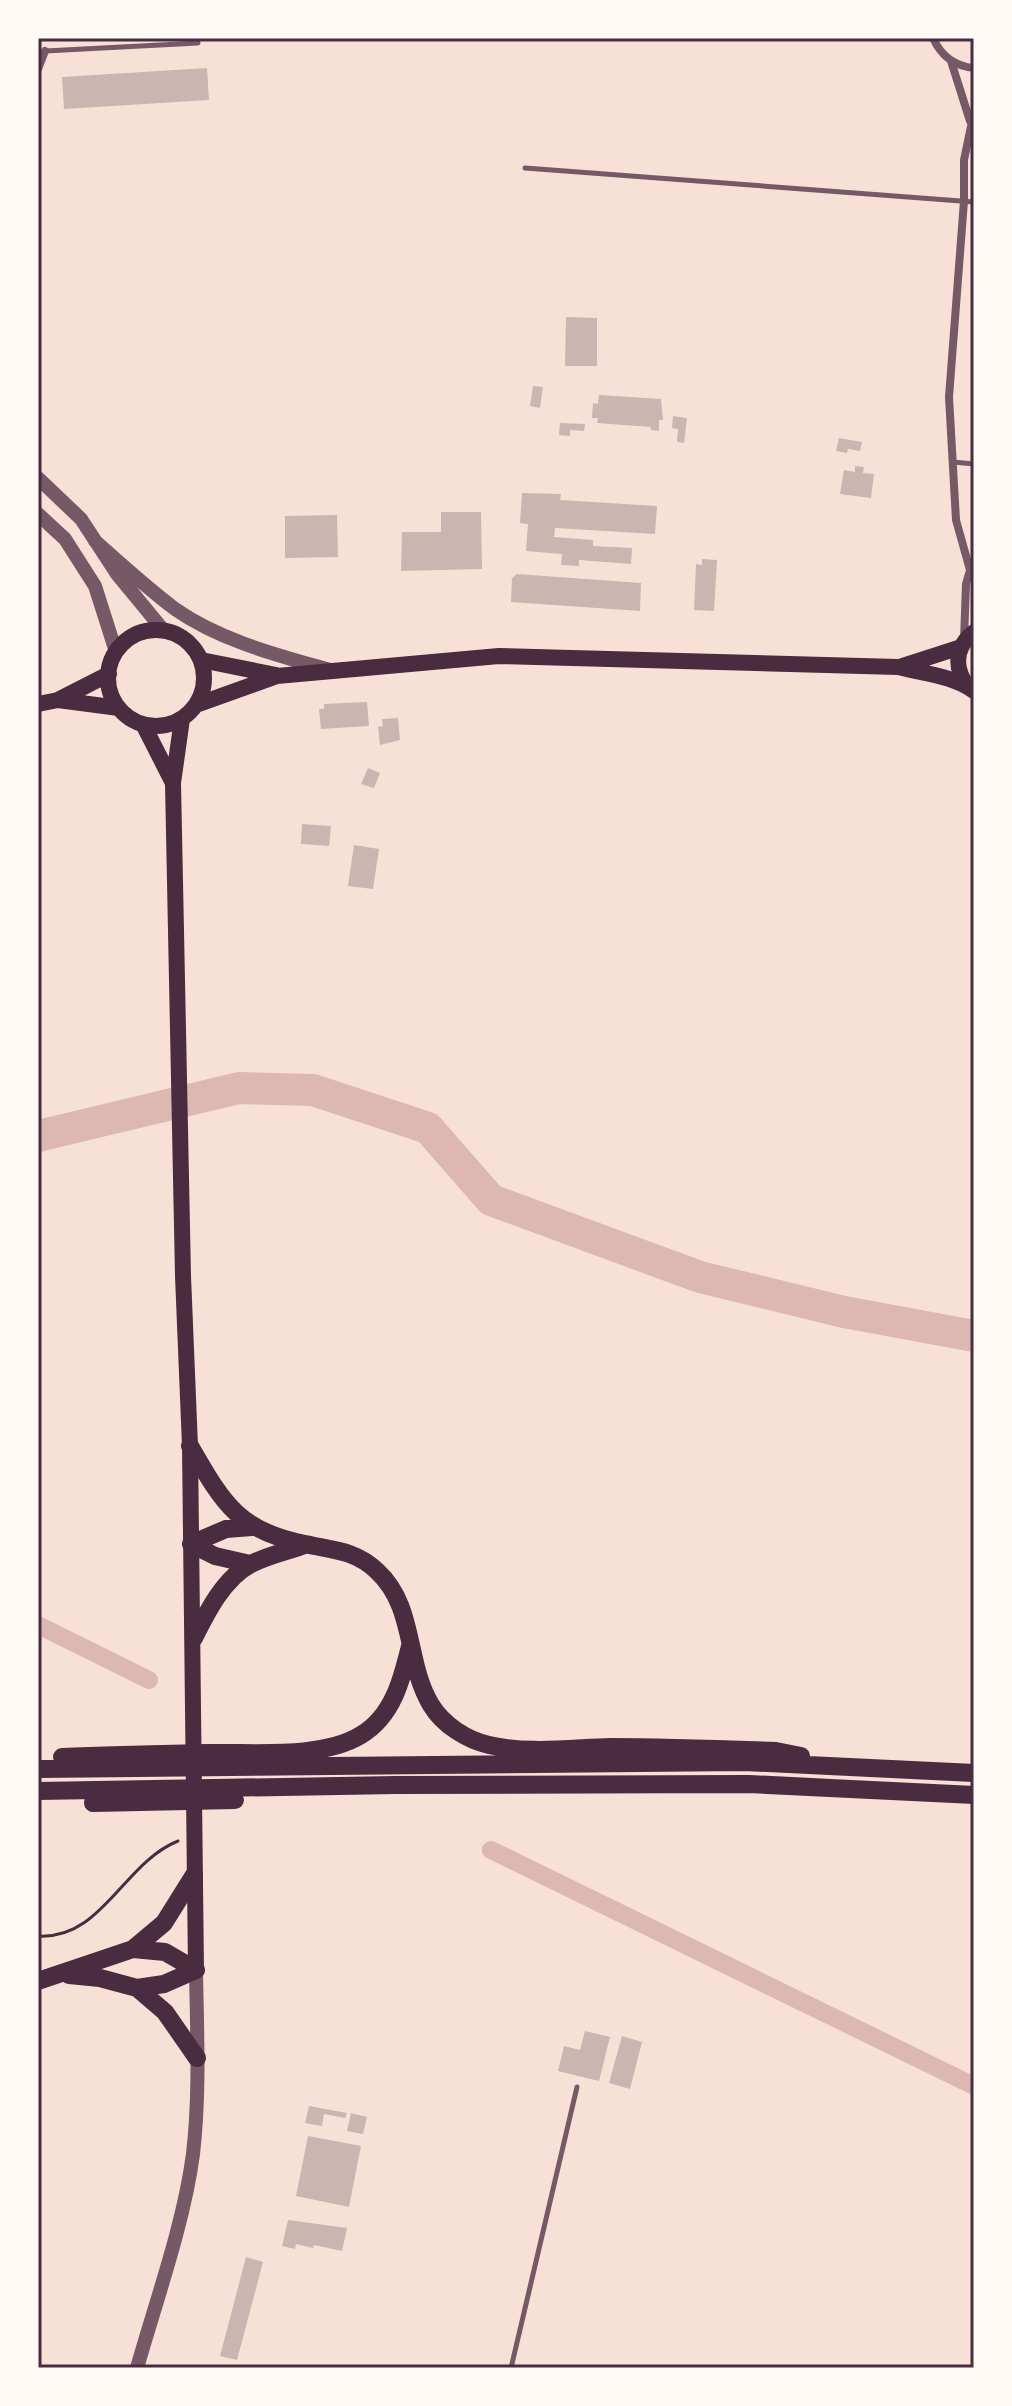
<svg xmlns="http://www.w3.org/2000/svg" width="1012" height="2406" font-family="'Fira Sans Condensed',sans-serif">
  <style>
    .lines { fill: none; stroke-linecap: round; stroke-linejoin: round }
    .canal { stroke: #dcb8b0; stroke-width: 18 }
    .river { stroke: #dcb8b0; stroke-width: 32 }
    .building { fill: #ccb4b1 }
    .path { stroke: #4a2c40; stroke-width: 3 }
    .service { stroke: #755966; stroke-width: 5 }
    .minor { stroke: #755966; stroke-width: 8 }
    .tertiary { stroke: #755966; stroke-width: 14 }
    .secondary { stroke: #4a2c40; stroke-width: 16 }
    .trunk { stroke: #4a2c40; stroke-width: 18 }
    .neatline { fill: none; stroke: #4a2c40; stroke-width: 3 }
  </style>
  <rect width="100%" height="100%" fill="#f7e1d7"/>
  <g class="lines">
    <path class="canal" d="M38,1625L149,1680
      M491,1850L974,2086"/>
    <path class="river" d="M38,1136L239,1088L313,1090L428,1128L491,1200L700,1277L844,1312L974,1336"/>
  </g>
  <path class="building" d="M207,68L209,100L64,109L62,77Z
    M566,317L597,318V366H565Z
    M533,386L543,387L540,408L530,406Z
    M599,395L661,399L663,420H659V431L651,430V427L597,423L598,418H592L593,403L598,404Z
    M673,416L687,418L684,443L677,442L678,429L672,428Z
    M560,423L585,424L584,431L570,430V436L559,435Z
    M839,438L862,442L860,451L848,449L847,453L836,451Z
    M855,466L864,467L863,473L874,474L871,498L840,494L844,470L855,472Z
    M522,493L561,494L560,500L657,506L655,534L555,528L554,537L593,540V546L632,548L631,564L579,560V566L561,565L562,554L526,551L528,524L520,523Z
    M441,512H481L482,569L401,571L402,532H441Z
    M337,515L338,557L285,558V516Z
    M702,559L717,560L714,611L694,610L696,564L702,565Z
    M517,574L641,583L640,611L511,602L512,578Z
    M367,702L369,726L321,729L319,709H324V704Z
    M398,718L400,740L380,745L378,727L383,726L382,719Z
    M368,768L380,773L374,788L361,784Z
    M302,824L331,826L329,846L301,844Z
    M354,845L379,849L373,889L348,886Z
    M585,2031L610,2037L599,2081L558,2071L564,2046L580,2050Z
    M622,2036L642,2042L630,2089L609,2083Z
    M309,2106L325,2109L347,2113L345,2118L324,2114L322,2126L305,2123Z
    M351,2113L367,2117L363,2134L347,2131Z
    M308,2136L361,2146L349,2207L296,2196Z
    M288,2220L347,2228L342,2251L314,2245L313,2248L296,2244L295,2249L282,2246Z
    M246,2257L263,2262L237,2360L220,2356Z"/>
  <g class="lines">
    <path class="path" d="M38,1936C102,1940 123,1863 178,1841"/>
    <path class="service" d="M45,51L198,43
      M525,168L974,202
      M953,462L974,464
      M511,2368L577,2087"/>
    <path class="minor" d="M933,38C941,56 954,66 974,68
      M951,61L970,121
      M38,69L45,51
      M974,112L964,160V201L949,397L956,520L970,570L974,574
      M964,640L966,584L970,570"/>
    <path class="tertiary" d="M38,478L81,519L117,574L164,631
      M38,514L65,539L95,586L116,652
      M95,541C121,564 147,588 175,609C221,641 277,655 330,670
      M137,2368C156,2301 184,2223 193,2154C200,2094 197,2032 196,1970"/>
    <path class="secondary" d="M108 678a48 48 0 1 1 96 0a48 48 0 1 1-96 0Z
      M201,660L276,675
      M899,667L961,647
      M967,686C954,667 955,647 974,632
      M58,700L119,708
      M38,704L58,700L109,674
      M196,705L277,676L499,656L898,667C922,673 954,676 974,691
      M182,719L173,783L183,1276L190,1446L196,1970
      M143,724L173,783"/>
    <path class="trunk" d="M190,1446C222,1501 237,1531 305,1544C332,1550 355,1550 377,1571C416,1607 405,1662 431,1705C443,1725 467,1740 489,1745C528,1754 572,1748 611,1747C666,1747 721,1749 776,1751L801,1756
      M191,1544L226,1529L252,1527
      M191,1544L215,1556L250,1564
      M194,1638C207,1612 224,1578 251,1564C268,1555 288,1551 305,1545
      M62,1757C111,1755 161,1754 210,1753C255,1752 322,1759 361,1735C393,1716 402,1679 410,1646
      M38,1769L744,1762L974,1773
      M38,1791L396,1785L749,1784L974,1795
      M93,1803L235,1800
      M133,1949L165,1952L196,1970
      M69,1975L100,1978L137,1988L164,1984L196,1970
      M38,1981L133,1949L164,1923L194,1875
      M137,1988L165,2012L197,2058"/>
  </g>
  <rect width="1012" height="2406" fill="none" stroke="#fffaf5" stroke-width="80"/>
  <rect x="40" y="40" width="932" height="2326" class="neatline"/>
</svg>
